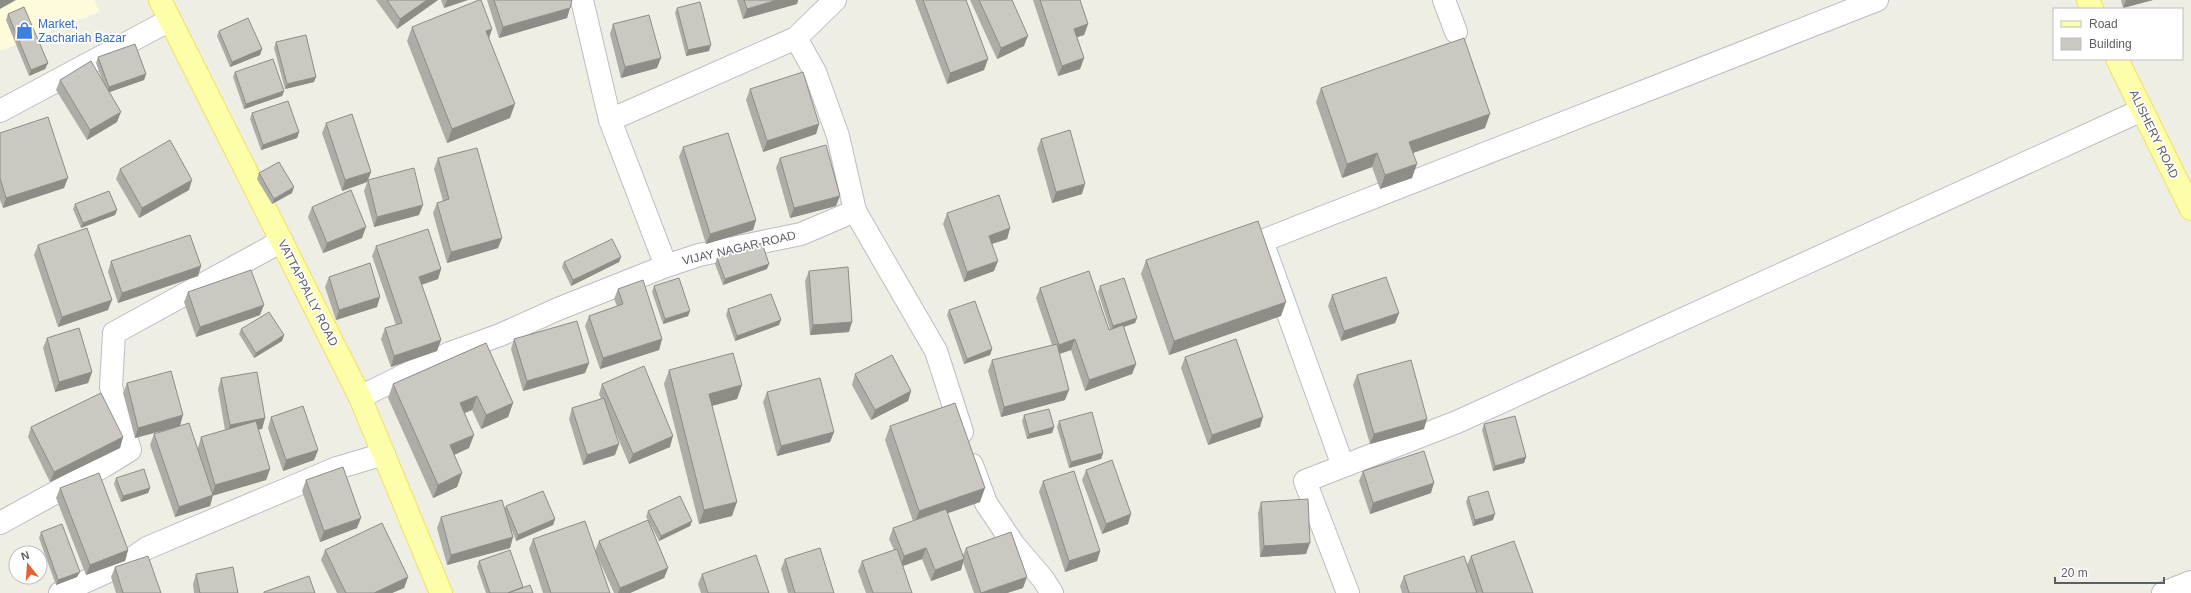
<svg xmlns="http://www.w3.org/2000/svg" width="2191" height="593" font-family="Helvetica,sans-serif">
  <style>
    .commercial { fill: #fdfbda }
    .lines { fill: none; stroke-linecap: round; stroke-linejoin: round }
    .minor-casing { stroke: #bcbdc3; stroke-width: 24 }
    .major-casing { stroke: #f0e15c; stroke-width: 24 }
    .minor { stroke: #fff; stroke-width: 22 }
    .major { stroke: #fdfeaa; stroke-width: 22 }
    .wall { fill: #aeaca6 }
    .shaded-wall { fill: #8d8c87 }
    .building { fill: #cac8c1; stroke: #8d8c87 }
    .labels { text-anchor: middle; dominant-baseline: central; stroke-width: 3.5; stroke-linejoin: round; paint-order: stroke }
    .shop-label { font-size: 12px; fill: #366cbe; stroke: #fff; text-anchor: start }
    .street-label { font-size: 12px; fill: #5c5e65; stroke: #fff }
  </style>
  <rect width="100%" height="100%" fill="#efeee4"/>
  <path class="commercial" d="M0,0H94L100,12L0,51Z"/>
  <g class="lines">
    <defs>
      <path id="minor" d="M582,0L610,120L666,266
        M1444,0L1456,32
        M0,111L170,20
        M610,120L796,38
        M855,211L936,351L962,432
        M360,397L450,353L500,335L558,309L666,266L699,255L801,234L855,211L838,136L815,72L796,38L835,0
        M972,465L986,503L1014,545L1043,579L1052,593
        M1343,466L1262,241L1877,0
        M0,523L104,466L130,450L111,387L114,333L282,241
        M60,593L124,564L147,548L337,468L384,454
        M1348,593L1305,481L1457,422L2142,110
        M2163,593L2191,582"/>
      <path id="major" d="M160,0L360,397L441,593
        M2088,0L2092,9
        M2117,59L2191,209"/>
    </defs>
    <use href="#minor" class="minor-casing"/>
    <use href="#major" class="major-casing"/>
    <use href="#minor" class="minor"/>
    <use href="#major" class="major"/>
  </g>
  <path class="wall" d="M376,0H438L397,29Z
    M441,0H468L444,8Z
    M487,0H572L567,18L499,38Z
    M737,0H798L797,4L743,19Z
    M915,0H966L988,59L984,70L947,84Z
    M970,0H1012L1024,46L997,59Z
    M1033,0H1080L1088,24L1084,35L1077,37L1084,58L1080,69L1058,76Z
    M2121,0H2153L2123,8Z
    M677,8L709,51L686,56L675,13Z
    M8,14L48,63L45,69L29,76L6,20Z
    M613,24L657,68L621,78L610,34Z
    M412,27L492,29L489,39L510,118L447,143L407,41Z
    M219,31L262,49L260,55L230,67L217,36Z
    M276,42L314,82L285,89L274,48Z
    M98,57L146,74L144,80L109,92L117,122L87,140L56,90L60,80L102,79L96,63Z
    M235,72L284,91L282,96L244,109L233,77Z
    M1321,88L1485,128L1413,153L1412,178L1380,189L1372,167L1342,178L1316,102Z
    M750,89L819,124L816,134L763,152L746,100Z
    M252,113L299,132L297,138L261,150L250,119Z
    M326,123L371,172L367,182L342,191L322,133Z
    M0,133L64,188L3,208L0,200Z
    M1041,139L1082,194L1052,203L1037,149Z
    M683,147L756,220L753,230L706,244L679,157Z
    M438,158L502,238L498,248L447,263L433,213L437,203L443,201L434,169Z
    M780,158L836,206L790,218L776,168Z
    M120,169L189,190L139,218L116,179Z
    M259,173L292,193L272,204L257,179Z
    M368,180L419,215L374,227L364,191Z
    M75,204L117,210L115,215L81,228L73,209Z
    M312,207L362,238L323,253L308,217Z
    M947,213L1010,228L1007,239L992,244L994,271L964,282L943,224Z
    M38,245L108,310L58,327L34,255Z
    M376,246L441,269L438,279L421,285L441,340L437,351L391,367L381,339L385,328L396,325L372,256Z
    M621,257L619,262L571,286L562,267L564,262Z
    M717,258L767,269L723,285L715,264Z
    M1146,260L1281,316L1169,355L1141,274Z
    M111,261L201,266L198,276L118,303L108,272Z
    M809,271L849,332L810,335L805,281Z
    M329,277L377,307L336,320L325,287Z
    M654,286L688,316L663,324L652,292Z
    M1100,286L1137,318L1135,323L1124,327L1136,364L1132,374L1085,391L1071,350L1060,354L1065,400L1001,417L988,371L992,360L1052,345L1036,298L1040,288L1109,330L1110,329L1098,292Z
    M618,289L662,339L659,350L600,369L585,326L589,316L617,306L614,299Z
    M188,292L260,315L196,337L184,302Z
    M1332,295L1399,313L1395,323L1341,341L1328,306Z
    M728,309L779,325L735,341L726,315Z
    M949,310L992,349L990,355L964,364L947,315Z
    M241,329L284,335L282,341L254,358L239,334Z
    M47,338L92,372L88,383L55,392L43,348Z
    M514,339L589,363L585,373L523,391L511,349Z
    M486,343L513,403L508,417L481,429L472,410L464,413L469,448L454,455L462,473L457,487L433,498L388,398L393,384Z
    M1185,357L1260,427L1208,445L1181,368Z
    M669,370L742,385L737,399L712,406L732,516L699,524L664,384Z
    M855,374L911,391L908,401L871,420L852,385Z
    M1357,375L1424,429L1370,444L1353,385Z
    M221,378L265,418L262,429H258L270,469L266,480L213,495L210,506L175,517L150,445L154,434L198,448L201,437L225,430L218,389Z
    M127,383L180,426L135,438L123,393Z
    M602,384L670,447L629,464L616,433L615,455L583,465L569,419L572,408L601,399L599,394Z
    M767,392L834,432L830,442L777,456L763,402Z
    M1024,415L1054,427L1052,433L1027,439L1022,421Z
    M271,417L318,450L314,460L283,471L268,428Z
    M1059,421L1103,453L1101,459L1069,468L1057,427Z
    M1484,424L1526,457L1524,463L1493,471L1482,430Z
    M890,426L980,502L947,513L963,555L966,548L1023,588L1007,593H974L963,562L961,570L931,581L922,559L903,566L912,593H866L858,571L862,561L894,550L889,539L893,528L913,521L885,440Z
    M31,427L123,437L120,448L50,482L28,437Z
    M1086,470L1128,524L1102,534L1082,480Z
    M1363,471L1431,493L1370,514L1359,481Z
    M116,478L150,488L148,493L121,502L114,484Z
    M306,480L357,528L320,542L302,491Z
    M1043,481L1100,551L1097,561L1065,572L1039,492Z
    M60,488L128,550L125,561L86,575L56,498Z
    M1468,497L1493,520L1473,526L1466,502Z
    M1261,502L1306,554L1260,557L1258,513Z
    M506,506L555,519L553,525L516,541L511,528L513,537L510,548L447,565L437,528L441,517L505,508Z
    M648,511L692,521L690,526L659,541L648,520L668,568L664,578L630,593H614L595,551L599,541L648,520L646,517Z
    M41,532L77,577L56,585L39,538Z
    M533,539L610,593H543L529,549Z
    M325,550L408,577L404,588L392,593H337L321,560Z
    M1471,556L1533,593H1402L1400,586L1404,576L1467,565Z
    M785,559L834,593H788L781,569Z
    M479,561L523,587L533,593H486L477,567Z
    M115,567L161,593H116L111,577Z
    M196,574L238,593H194L193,584Z
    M702,574L769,593H701L698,584Z"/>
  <path class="shaded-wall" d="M0,0H16L0,9Z
    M427,0H438L397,29L400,19Z
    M447,0H468L444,8Z
    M777,0H798L797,4L743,19L747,9Z
    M2126,0H2153L2123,8Z
    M570,8L567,18L499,38L503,27Z
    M1088,24L1084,35L1071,39L1074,29Z
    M492,29L487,42L486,31Z
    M1028,36L1024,46L997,59L1001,48Z
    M711,45L709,51L686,56L688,50Z
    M262,49L260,55L230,67L232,62Z
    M661,58L657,68L621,78L625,67Z
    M1084,58L1080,69L1058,76L1062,66Z
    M988,59L984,70L947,84L950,73Z
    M48,63L45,69L29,76L31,70Z
    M146,74L144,80L107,93L109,87Z
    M316,77L314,82L285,89L287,84Z
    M284,91L282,96L244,109L246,104Z
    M515,104L510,118L447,143L452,129Z
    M121,112L117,122L87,140L90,130Z
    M1490,114L1485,128L1404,156L1409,142Z
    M819,124L816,134L763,152L767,141Z
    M299,132L297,138L261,150L263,145Z
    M1377,153L1372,167L1342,178L1347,164Z
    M1417,164L1412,178L1380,189L1385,175Z
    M371,172L367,182L342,191L345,180Z
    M68,178L64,188L3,208L6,198Z
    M192,180L189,190L139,218L142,208Z
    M1085,184L1082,194L1052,203L1056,192Z
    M294,187L292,193L272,204L274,199Z
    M840,196L836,206L790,218L794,208Z
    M423,205L419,215L374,227L377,217Z
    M117,210L115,215L81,228L83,223Z
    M756,220L753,230L706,244L710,234Z
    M366,227L362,238L323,253L327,243Z
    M1010,228L1007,239L985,246L989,236Z
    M502,238L498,248L447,263L451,252Z
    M621,257L619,262L571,286L573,280Z
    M998,261L994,271L964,282L967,272Z
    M769,264L767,269L723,285L725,279Z
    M201,266L198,276L118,303L122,293Z
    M441,269L438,279L415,287L419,277Z
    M380,297L377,307L336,320L339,310Z
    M112,300L108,310L58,327L62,317Z
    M1286,302L1281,316L1169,355L1174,341Z
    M264,305L260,315L196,337L200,327Z
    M690,311L688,316L663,324L665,319Z
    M1399,313L1395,323L1341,341L1344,331Z
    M1137,318L1135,323L1111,331L1113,326Z
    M781,320L779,325L735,341L737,336Z
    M852,322L849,332L810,335L813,325Z
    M284,335L282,341L254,358L256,353Z
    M662,339L659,350L600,369L603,358Z
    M1075,339L1071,350L1055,355L1059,345Z
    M441,340L437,351L391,367L394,356Z
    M992,349L990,355L964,364L967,359Z
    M589,363L585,373L523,391L527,381Z
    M1136,364L1132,374L1085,391L1089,380Z
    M92,372L88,383L55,392L59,382Z
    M742,385L737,399L704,408L709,394Z
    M1069,390L1065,400L1001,417L1004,407Z
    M911,391L908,401L871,420L875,410Z
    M477,396L472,410L455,417L460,403Z
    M513,403L508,417L481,429L486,415Z
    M183,415L180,426L135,438L138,428Z
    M1263,417L1260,427L1208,445L1212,435Z
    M265,418L262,429L226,436L230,425Z
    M1427,419L1424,429L1370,444L1374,434Z
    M1054,427L1052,433L1027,439L1029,434Z
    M834,432L830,442L777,456L781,446Z
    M474,435L469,448L445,459L450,445Z
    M673,436L670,447L629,464L633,454Z
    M123,437L120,448L50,482L54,472Z
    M619,444L615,455L583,465L587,455Z
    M318,450L314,460L283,471L286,460Z
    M1103,453L1101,459L1069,468L1071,462Z
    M1526,457L1524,463L1493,471L1495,466Z
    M270,469L266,480L212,496L215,485Z
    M462,473L457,487L433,498L438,485Z
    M1434,483L1431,493L1370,514L1373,503Z
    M150,488L148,493L121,502L123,496Z
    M985,488L980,502L914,525L919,511Z
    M213,495L210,506L175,517L179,507Z
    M737,502L732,516L699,524L704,510Z
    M1131,514L1128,524L1102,534L1106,524Z
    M1495,514L1493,520L1473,526L1475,520Z
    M361,518L357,528L320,542L324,531Z
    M555,519L553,525L516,541L518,535Z
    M692,521L690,526L659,541L661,536Z
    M513,537L510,548L447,565L451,555Z
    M1310,543L1306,554L1260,557L1264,546Z
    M926,548L922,559L900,567L904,556Z
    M128,550L125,561L86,575L90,565Z
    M1100,551L1097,561L1065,572L1069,561Z
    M964,559L961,570L931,581L935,570Z
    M668,568L664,578L630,593H618L620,588Z
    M80,572L77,577L56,585L58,580Z
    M408,577L404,588L392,593H374Z
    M1027,577L1023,588L1007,593H981Z"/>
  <path class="building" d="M387,0H427L400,19Z
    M479,0H481L492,29L486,31L515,104L452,129L412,27Z
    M494,0H572L570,8L503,27Z
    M744,0H777L747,9Z
    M923,0H966L988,59L950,73Z
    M979,0H1012L1028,36L1001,48Z
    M1040,0H1080L1088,24L1074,29L1084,58L1062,66Z
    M700,2L711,45L688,50L677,8Z
    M24,7L48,63L31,70L8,14Z
    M649,15L661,58L625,67L613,24Z
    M248,18L262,49L232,62L219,31Z
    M306,35L316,77L287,84L276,42Z
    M1464,38L1490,114L1409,142L1417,164L1385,175L1377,153L1347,164L1321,88Z
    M135,44L146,74L109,87L98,57Z
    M273,59L284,91L246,104L235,72Z
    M91,61L121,112L90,130L60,80Z
    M803,72L819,124L767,141L750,89Z
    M288,101L299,132L263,145L252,113Z
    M352,114L371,172L345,180L326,123Z
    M48,117L68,178L6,198L0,178V133Z
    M1070,130L1085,184L1056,192L1041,139Z
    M728,133L756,220L710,234L683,147Z
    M170,140L192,180L142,208L120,169Z
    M826,145L840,196L794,208L780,158Z
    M477,148L502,238L451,252L437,203L449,199L438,158Z
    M279,162L294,187L274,199L259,173Z
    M414,168L423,205L377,217L368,180Z
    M351,190L366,227L327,243L312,207Z
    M109,191L117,210L83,223L75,204Z
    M999,195L1010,228L989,236L998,261L967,272L947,213Z
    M1258,221L1286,302L1174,341L1146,260Z
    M87,228L112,300L62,317L38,245Z
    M428,229L441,269L419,277L441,340L394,356L385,328L402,323L376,246Z
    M190,235L201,266L122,293L111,261Z
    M612,239L621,257L573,280L564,262Z
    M762,243L769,264L725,279L717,258Z
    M370,263L380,297L339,310L329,277Z
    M848,267L852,322L813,325L809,271Z
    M251,270L264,305L200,327L188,292Z
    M1089,271L1109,330L1123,325L1136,364L1089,380L1075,339L1059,345L1040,288Z
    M1386,277L1399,313L1344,331L1332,295Z
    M679,278L690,311L665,319L654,286Z
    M1124,278L1137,318L1113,326L1100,286Z
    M643,280L662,339L603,358L589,316L623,304L618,289Z
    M771,294L781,320L737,336L728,309Z
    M975,301L992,349L967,359L949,310Z
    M269,312L284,335L256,353L241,329Z
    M577,321L589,363L527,381L514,339Z
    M79,328L92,372L59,382L47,338Z
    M1236,339L1263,417L1212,435L1185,357Z
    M486,343L513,403L486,415L477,396L460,403L474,435L450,445L462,473L438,485L393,384Z
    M1057,344L1069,390L1004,407L992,360Z
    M733,353L742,385L709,394L737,502L704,510L669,370Z
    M892,355L911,391L875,410L855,374Z
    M1411,360L1427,419L1374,434L1357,375Z
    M644,366L673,436L633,454L602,384Z
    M171,371L183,415L138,428L127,383Z
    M257,372L265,418L230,425L221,378Z
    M820,378L834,432L781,446L767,392Z
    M101,393L123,437L54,472L31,427Z
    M604,398L619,444L587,455L572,408Z
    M955,403L985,488L919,511L890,426Z
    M303,406L318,450L286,460L271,417Z
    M1049,409L1054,427L1029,434L1024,415Z
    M1092,412L1103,453L1071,462L1059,421Z
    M1515,416L1526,457L1495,466L1484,424Z
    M256,421L270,469L215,485L201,437Z
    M189,423L213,495L179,507L154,434Z
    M1424,451L1434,483L1373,503L1363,471Z
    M1112,460L1131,514L1106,524L1086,470Z
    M343,467L361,518L324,531L306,480Z
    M144,469L150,488L123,496L116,478Z
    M1074,471L1100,551L1069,561L1043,481Z
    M99,473L128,550L90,565L60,488Z
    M543,491L555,519L518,535L506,506Z
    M1488,491L1495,514L1475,520L1468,497Z
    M680,496L692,521L661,536L648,511Z
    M1308,499L1310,543L1264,546L1261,502Z
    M502,500L513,537L451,555L441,517Z
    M946,509L964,559L935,570L926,548L904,556L893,528Z
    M648,520L668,568L620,588L599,541Z
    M585,521L610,593H551L533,539Z
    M382,523L408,577L374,593H346L325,550Z
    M62,524L80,572L58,580L41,532Z
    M1011,532L1027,577L981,593L966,548Z
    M1514,541L1533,593H1483L1471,556Z
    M820,548L834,593H795L785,559Z
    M897,549L912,593H873L862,561Z
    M510,550L523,587L508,593H490L479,561Z
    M756,555L769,593H708L702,574Z
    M148,556L161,593H123L115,567Z
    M1464,556L1477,593H1409L1404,576Z
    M233,567L238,593H200L196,574Z
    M309,576L315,593H264V592Z
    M530,585L533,593H508Z"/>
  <defs>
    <symbol id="shop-bare" viewBox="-9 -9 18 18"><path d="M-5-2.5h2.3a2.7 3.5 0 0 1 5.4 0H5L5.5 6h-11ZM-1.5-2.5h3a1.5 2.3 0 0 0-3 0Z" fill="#3f7fe0" stroke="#fff" stroke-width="2.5" paint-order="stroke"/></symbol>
  </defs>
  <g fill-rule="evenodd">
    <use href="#shop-bare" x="12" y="18" width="25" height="25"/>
  </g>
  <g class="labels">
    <g class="shop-label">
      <text x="38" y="24">Market,<tspan x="38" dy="14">Zachariah Bazar</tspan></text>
    </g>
    <g class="street-label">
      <text transform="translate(2154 134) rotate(64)">ALISHERY ROAD</text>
      <text transform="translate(739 248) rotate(-13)">VIJAY NAGAR ROAD</text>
      <text transform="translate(308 293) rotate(63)">VATTAPPALLY ROAD</text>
    </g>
  </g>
  <rect x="2053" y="8" width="130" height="52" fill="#ffffff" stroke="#bebfc1"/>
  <rect x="2061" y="21" width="20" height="6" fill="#fdfeaa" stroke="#bebfc1"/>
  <text x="2089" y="28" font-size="12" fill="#5c5e65">Road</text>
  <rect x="2061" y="38" width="20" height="12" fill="#cac8c1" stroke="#bebfc1"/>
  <text x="2089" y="48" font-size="12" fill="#5c5e65">Building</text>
  <g transform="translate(28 565) rotate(343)"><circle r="19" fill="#ffffff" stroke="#bebfc1"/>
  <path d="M0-3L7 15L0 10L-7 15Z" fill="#e76031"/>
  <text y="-6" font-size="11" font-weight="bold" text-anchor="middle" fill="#5c5e65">N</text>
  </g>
  <path d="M2055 577v6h109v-6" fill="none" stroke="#5c5e65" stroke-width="2"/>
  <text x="2061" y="577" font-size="12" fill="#5c5e65" stroke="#ffffff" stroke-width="3" paint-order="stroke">20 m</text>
</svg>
